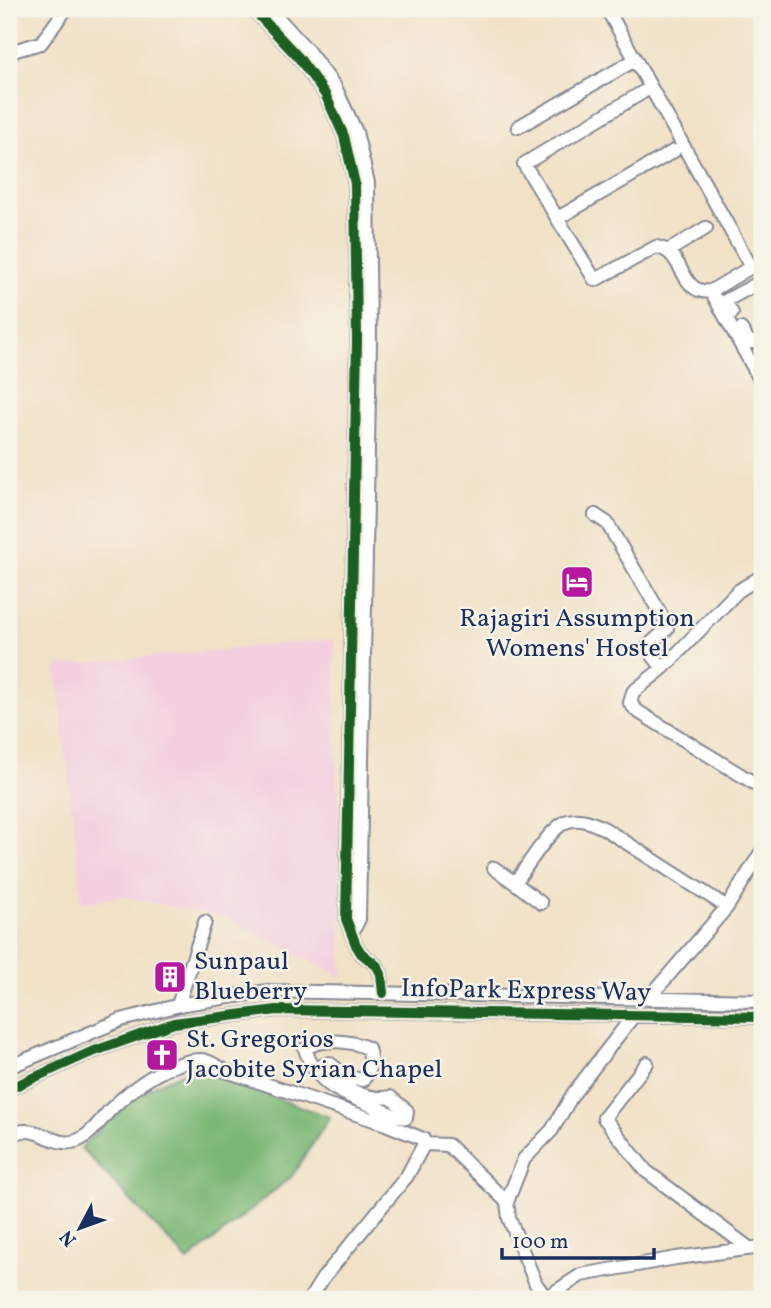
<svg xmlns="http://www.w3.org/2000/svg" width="771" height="1308" font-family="Vollkorn,serif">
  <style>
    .built { fill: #f3cfdf }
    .forest { fill: #7cb775; stroke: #4c736a; stroke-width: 2 }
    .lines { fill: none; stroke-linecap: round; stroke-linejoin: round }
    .minor-casing { stroke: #868892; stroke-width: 16 }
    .minor { stroke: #fff; stroke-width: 12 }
    .cycleway-casing { stroke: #f7f3e8; stroke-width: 15 }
    .cycleway { stroke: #1b5e20; stroke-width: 10 }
    .labels { text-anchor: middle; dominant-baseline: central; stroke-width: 5; stroke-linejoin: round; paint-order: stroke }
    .poi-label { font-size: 26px; fill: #1b2f5e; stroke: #f7f3e8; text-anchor: start }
    .street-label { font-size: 26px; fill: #1b2f5e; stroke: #f7f3e8 }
  </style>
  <rect width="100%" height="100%" fill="#f7f3e8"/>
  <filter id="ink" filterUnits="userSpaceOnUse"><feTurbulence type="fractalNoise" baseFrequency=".0143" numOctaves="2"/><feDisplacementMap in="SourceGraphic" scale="14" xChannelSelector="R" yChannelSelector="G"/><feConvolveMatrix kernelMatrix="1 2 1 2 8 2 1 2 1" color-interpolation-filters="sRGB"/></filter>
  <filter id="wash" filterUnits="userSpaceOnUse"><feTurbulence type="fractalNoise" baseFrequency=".00686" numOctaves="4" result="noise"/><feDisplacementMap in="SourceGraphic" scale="28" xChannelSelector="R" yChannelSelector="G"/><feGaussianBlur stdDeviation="1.57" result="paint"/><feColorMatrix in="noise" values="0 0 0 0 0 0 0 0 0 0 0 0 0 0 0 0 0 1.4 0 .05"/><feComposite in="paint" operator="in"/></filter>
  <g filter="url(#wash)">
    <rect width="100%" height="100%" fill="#f1e1c6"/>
    <path class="built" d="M334,639L343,977L225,918L123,896L82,903L56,666Z"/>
    <path class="forest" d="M195,1067L233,1083L330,1117L292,1176L188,1261L81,1148L118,1111L155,1085Z"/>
  </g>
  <g filter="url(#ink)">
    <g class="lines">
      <defs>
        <path id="minor" d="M253,9L299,58L325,94L344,136L355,184L357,340L346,919L356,945L361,953L377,966L381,974L383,993
          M270,9L308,51L335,87L356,132L368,183L370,341L359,919L353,931
          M607,9L751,267L711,291L762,383
          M9,52L41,43L66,9
          M643,92L524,164L595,280L656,247C685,250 679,296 711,291
          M518,127L635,60
          M558,218L674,151
          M668,251L706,228
          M732,313L725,301L762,281
          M741,329L749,342H756L762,339
          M595,515L607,523L666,623L667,629L648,646L649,651L663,668
          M762,576L738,591L663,668L633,692L630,703L637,711L762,788
          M494,868L515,883C526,868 551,826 568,821C581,817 593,823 605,829L727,907
          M515,883L541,903
          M648,999L727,907L762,851
          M178,1005L205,922
          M647,1063L604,1118L646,1171L749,1248
          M9,1067L121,1020L184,1004L268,991L762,1001
          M9,1089L89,1053L174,1023L277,1010L762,1017
          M376,1121L378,1108C343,1093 318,1088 305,1049C321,1037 351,1041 368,1048C372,1061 371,1069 363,1080L347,1077L329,1063L323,1065V1072C342,1086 366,1102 390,1097L407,1111L406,1118L393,1115L378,1108
          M9,1136C37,1120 52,1149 76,1141C91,1136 101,1119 112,1108C133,1087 170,1060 202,1060C209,1060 219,1068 226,1071L383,1123L423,1139L424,1144L407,1176L323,1278L310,1299
          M424,1144L448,1145L507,1202
          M546,1298L581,1275L676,1258L762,1247
          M547,1299L536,1284L509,1218L507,1202L524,1159L552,1130L573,1094L634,1015"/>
      </defs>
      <use href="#minor" class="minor-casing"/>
      <use href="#minor" class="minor"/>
      <defs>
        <path id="cycleway" d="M253,9L299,58L325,94L344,136L355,184L357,340L346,919L356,945L361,953L377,966L381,974L383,993
          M9,1089L89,1053L174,1023L277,1010L762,1017"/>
      </defs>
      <use href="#cycleway" class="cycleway-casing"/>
      <use href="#cycleway" class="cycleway"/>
    </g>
  </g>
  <defs>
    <symbol id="hotel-square" viewBox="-11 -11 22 22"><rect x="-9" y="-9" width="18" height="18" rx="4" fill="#b5179e" stroke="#f7f3e8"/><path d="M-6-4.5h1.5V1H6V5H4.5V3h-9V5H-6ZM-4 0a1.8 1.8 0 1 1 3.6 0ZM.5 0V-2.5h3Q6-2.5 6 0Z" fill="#fff"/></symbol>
    <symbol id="building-square" viewBox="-11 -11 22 22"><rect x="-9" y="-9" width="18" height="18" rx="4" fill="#b5179e" stroke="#f7f3e8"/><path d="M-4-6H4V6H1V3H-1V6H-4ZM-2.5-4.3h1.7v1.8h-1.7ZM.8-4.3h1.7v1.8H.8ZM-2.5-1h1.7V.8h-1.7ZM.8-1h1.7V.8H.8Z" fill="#fff"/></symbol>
    <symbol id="church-square" viewBox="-11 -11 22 22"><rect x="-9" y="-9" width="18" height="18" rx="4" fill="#b5179e" stroke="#f7f3e8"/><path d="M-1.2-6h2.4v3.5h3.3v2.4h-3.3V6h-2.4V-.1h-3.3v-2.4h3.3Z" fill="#fff"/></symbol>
  </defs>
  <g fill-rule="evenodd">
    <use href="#hotel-square" x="558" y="563" width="38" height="38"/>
    <use href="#building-square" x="151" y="958" width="38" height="38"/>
    <use href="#church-square" x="143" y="1036" width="38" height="38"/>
  </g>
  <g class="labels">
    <g class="poi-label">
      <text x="577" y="619" text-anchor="middle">Rajagiri Assumption<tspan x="577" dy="30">Womens' Hostel</tspan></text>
      <text x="194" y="962">Sunpaul<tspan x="194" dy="30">Blueberry</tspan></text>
      <text x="186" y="1040">St. Gregorios<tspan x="186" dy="30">Jacobite Syrian Chapel</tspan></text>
    </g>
    <g class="street-label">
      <text transform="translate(526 991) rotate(1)">InfoPark Express Way</text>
    </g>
  </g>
  <rect width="771" height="1308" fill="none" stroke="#f7f3e8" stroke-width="35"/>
  <g transform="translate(80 1228) rotate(229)" stroke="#f7f3e8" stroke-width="5" paint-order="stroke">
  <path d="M0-5L12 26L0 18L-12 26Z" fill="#1b2f5e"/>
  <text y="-10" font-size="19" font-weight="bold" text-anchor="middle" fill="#1b2f5e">N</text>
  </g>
  <path d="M502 1248v10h152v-10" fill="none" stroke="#1b2f5e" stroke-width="3.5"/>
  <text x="512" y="1248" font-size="21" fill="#1b2f5e" stroke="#f7f3e8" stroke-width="5" paint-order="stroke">100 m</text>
</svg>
